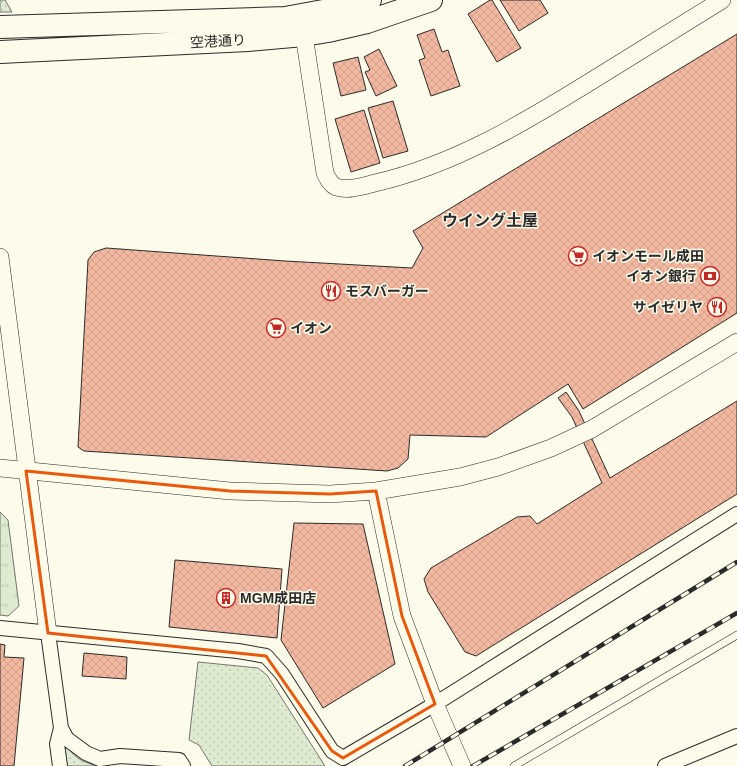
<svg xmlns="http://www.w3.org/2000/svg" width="737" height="766" font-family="Helvetica,'Noto Sans JP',sans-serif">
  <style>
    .grass { fill: url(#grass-dots); stroke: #74746e }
    .park { fill: url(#park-tufts); stroke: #74746e }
    .building { fill: url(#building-cross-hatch); stroke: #2b2b2b }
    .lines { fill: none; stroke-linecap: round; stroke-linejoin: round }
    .service-casing { stroke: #2b2b2b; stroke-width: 8 }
    .minor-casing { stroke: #2b2b2b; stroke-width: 16 }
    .tertiary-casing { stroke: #2b2b2b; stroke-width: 18 }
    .trunk-casing { stroke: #2b2b2b; stroke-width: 24 }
    .service { stroke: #fdfbea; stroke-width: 7 }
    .minor { stroke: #fdfbea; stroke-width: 14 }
    .tertiary { stroke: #fdfbea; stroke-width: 17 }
    .trunk { stroke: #fdfbea; stroke-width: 22 }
    .rail-casing { stroke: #2b2b2b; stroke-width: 4.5 }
    .rail { stroke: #fdfbea; stroke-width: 3; stroke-dasharray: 9; stroke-linecap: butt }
    .marked { fill: none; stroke: #e8590c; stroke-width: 3; stroke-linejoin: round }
    .labels { text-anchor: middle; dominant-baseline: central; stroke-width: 3; stroke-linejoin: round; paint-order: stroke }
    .street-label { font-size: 14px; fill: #2b2b2b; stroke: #fdfbea }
    .poi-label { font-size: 14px; font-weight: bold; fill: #2b2b2b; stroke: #fdfbea; text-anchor: start }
    .quarter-label { font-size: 16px; font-weight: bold; fill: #2b2b2b; stroke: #fdfbea }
  </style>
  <defs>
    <pattern id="grass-dots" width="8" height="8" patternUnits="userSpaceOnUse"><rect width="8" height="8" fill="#deebd1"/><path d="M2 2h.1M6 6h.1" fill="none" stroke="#bfcab4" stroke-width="1.8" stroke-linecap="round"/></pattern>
    <pattern id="park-tufts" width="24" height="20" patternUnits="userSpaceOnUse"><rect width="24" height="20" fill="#deebd1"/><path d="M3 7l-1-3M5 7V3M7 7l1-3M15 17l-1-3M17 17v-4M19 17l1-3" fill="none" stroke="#bfcab4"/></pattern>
    <pattern id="building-cross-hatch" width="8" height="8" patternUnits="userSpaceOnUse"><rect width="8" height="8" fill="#f2b8a0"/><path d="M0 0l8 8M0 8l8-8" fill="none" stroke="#d09e8a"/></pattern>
  </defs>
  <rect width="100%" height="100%" fill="#fdfbea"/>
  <path class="grass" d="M0,0H5L12,12H0Z
    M198,662L258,668L267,675L325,766H212L199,745L189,740Z
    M68,748C77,760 85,763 99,766H67L63,749Z"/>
  <path class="park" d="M0,512L8,520L19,606L8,616L0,615Z"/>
  <path class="building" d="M490,0H492L521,48L497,62L468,14Z
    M500,0H540L548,13L519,31Z
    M434,29L442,52L448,50L460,86L431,96L419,60L425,58L417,35Z
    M737,34V313L583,409L568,384L486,437L410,435L408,459L398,468L387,471L84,451L78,447L88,260L94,252L106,248L285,261L412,268L423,248L413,231Z
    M379,49L397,86L376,96L365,72L370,70L364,57Z
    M358,57L366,90L341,96L333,63Z
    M393,101L408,151L383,158L368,108Z
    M364,110L380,163L351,172L335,119Z
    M566,392L579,411L610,478L737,401V494L476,656L465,652L428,592L424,579L431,568L517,517L530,516L537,524L602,483L572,417L558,398Z
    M294,523L363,524L395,664L323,708L281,640Z
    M175,560L282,569L277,638L169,627Z
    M0,644L5,645L4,657L24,658L14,766H0Z
    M84,653L127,657L126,679L82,676Z"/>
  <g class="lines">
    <defs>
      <path id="service" d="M514,766L737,635"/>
      <path id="minor" d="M0,628L238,651L266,656L282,674L332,751L343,758L435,704L737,514
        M48,633L61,728L57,744L60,766
        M61,728L67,739L86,753L100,759L120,756L179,760L183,766
        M665,766L737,736"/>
      <path id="tertiary" d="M304,35L325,173C328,179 330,184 336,187C349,191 363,186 375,183C454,165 525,122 593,80C636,53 679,27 722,0
        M0,257L48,633
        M0,468L230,491L330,494L376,491L460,477L498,467L551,448L592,429L737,342
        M376,491L402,616L435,704L462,766"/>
      <path id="trunk" d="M0,27L285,18L329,10L370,0
        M0,52L248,40L304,35L328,31L367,22L431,0"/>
    </defs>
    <use href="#service" class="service-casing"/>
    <use href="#minor" class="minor-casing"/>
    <use href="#tertiary" class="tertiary-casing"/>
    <use href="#trunk" class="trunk-casing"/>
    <use href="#service" class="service"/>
    <use href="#minor" class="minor"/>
    <use href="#tertiary" class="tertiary"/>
    <use href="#trunk" class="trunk"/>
    <defs>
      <path id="rail" d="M405,766L737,562
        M473,766L737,613"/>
    </defs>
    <use href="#rail" class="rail-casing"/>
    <use href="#rail" class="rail"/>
  </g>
  <path class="marked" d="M26,471L230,491L330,494L376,491L402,616L435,704L343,758L332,751L266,656L48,633Z"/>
  <defs>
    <symbol id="supermarket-ring" viewBox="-11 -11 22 22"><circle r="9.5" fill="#fdfbea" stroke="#c62828" stroke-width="1.5"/><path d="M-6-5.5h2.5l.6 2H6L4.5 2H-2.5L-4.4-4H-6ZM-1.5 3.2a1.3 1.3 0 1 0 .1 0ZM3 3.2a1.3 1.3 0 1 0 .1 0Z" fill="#c62828"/></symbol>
    <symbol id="bank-ring" viewBox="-11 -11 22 22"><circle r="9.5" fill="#fdfbea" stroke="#c62828" stroke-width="1.5"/><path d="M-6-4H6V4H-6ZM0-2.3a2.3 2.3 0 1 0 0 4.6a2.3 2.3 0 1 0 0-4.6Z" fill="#c62828"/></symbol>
    <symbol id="restaurant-ring" viewBox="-11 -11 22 22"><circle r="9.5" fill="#fdfbea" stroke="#c62828" stroke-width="1.5"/><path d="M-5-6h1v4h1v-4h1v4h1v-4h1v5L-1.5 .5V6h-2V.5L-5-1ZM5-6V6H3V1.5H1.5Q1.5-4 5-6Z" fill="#c62828"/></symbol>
    <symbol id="building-ring" viewBox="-11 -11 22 22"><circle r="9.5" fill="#fdfbea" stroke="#c62828" stroke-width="1.5"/><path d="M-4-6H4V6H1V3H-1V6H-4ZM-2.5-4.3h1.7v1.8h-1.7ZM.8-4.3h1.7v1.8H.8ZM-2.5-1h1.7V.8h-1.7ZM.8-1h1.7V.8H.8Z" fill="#c62828"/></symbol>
  </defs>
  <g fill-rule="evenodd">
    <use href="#supermarket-ring" x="567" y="245" width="22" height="22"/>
    <use href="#bank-ring" x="699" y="265" width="22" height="22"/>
    <use href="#restaurant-ring" x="320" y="280" width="22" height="22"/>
    <use href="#restaurant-ring" x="706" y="296" width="22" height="22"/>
    <use href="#supermarket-ring" x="265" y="317" width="22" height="22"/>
    <use href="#building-ring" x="215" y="587" width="22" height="22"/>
  </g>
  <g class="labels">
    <g class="street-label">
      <text transform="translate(218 41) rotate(-3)">空港通り</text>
    </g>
    <g class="poi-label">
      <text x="592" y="256">イオンモール成田</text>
      <text x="696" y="276" text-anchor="end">イオン銀行</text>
      <text x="345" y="291">モスバーガー</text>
      <text x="703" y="307" text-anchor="end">サイゼリヤ</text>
      <text x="290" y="328">イオン</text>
      <text x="240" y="598">MGM成田店</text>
    </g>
    <g class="quarter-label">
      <text x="490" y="220">ウイング土屋</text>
    </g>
  </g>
</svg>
